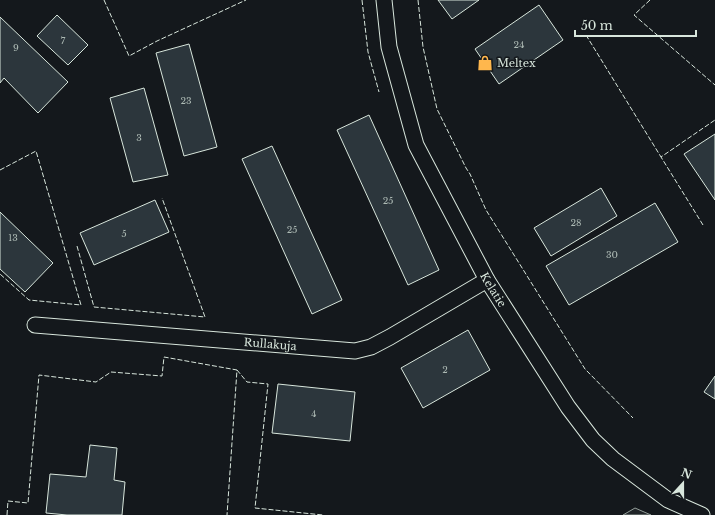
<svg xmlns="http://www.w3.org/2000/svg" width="715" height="515" font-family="'Libre Baskerville',serif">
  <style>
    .forest { fill: url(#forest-crowns); stroke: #939e99 }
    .building { fill: #2c363c; stroke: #d8e6dc }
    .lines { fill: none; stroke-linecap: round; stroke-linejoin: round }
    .street-casing { stroke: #d8e6dc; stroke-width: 17 }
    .street { stroke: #14181c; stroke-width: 15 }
    .fence { stroke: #d8e6dc; stroke-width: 1; stroke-dasharray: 5 2; stroke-linecap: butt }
    .labels { text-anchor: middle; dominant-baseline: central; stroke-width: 3; stroke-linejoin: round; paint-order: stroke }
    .number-label { font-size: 9px; fill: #adbab4 }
    .poi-label { font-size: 11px; fill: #d8e6dc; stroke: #14181c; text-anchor: start }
    .street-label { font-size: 11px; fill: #d8e6dc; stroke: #14181c }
  </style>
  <defs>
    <pattern id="forest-crowns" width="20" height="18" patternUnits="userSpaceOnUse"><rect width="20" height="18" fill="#202428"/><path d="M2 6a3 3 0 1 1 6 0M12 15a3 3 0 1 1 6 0" fill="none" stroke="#404447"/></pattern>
  </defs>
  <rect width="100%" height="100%" fill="#14181c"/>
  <path class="forest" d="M635,508L651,515H623Z"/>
  <path class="building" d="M438,0H479L452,19Z
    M539,5L563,40L499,84L475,49Z
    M57,15L88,45L68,65L37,36Z
    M0,17L68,82L38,113L4,78L0,83Z
    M189,44L217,147L184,156L156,53Z
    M144,88L168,175L133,182L110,98Z
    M369,115L439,270L408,285L337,130Z
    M715,134V200L684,154Z
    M272,146L342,300L312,314L242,159Z
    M601,188L617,216L551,256L534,228Z
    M155,200L169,232L94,265L80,233Z
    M655,203L678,242L569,305L546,266Z
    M0,212L53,263L25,292L0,269Z
    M468,330L490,370L423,408L401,368Z
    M715,376V399L704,392Z
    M278,384L355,392L350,441L272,433Z
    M90,445L117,448L114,480L125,482L122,515H67L46,513L50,474L86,477Z"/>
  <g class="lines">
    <defs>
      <g id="street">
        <path id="s1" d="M384,0L389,47L416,145L487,280L568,407L593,440L613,459L668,500L702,515"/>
        <path id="s2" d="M35,325L355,351L371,347L390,337L487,280"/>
      </g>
    </defs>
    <use href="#street" class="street-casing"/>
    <use href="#street" class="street"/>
    <path class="fence" d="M104,0L129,56L157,41L246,0
      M362,0L368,52L379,92
      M418,0L423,47L437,109L466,168L470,174L486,210L585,369L633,418
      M650,0L634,15L715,85
      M586,35L661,157
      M0,170L36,151L81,305L29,300L0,274
      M703,225L661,157L715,120
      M77,246L94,307L205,317L162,198
      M237,370L247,382L268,384L255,508L323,515
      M7,515L8,501L28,503L39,375L96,382L111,372L162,376L164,357L237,370L227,515"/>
  </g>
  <defs>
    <symbol id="shop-bare" viewBox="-9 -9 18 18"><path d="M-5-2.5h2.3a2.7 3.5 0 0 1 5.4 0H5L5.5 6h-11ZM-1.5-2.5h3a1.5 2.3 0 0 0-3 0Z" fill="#ffb74d" stroke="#14181c" stroke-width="2.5" paint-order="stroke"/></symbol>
  </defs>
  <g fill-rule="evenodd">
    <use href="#shop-bare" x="474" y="52" width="22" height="22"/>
  </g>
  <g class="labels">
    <g class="number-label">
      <text x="63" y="40">7</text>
      <text x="519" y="44">24</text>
      <text x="16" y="47">9</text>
      <text x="186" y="100">23</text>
      <text x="139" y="137">3</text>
      <text x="388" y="200">25</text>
      <text x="576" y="222">28</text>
      <text x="292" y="229">25</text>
      <text x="124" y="233">5</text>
      <text x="13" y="237">13</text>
      <text x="612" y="254">30</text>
      <text x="445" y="369">2</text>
      <text x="314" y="413">4</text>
    </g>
    <g class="poi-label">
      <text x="497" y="63">Meltex</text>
    </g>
    <g class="street-label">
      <text stroke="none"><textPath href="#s1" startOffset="313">Kelatie</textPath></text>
      <text stroke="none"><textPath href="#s2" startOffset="236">Rullakuja</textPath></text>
    </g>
  </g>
  <g transform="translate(683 483) rotate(21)" stroke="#14181c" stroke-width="3" paint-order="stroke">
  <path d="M0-3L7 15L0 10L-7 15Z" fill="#d8e6dc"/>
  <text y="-6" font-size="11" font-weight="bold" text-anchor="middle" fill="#d8e6dc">N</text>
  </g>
  <path d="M575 30v6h121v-6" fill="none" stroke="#d8e6dc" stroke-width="2"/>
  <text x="581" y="30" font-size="12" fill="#d8e6dc" stroke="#14181c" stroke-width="3" paint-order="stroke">50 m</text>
</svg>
